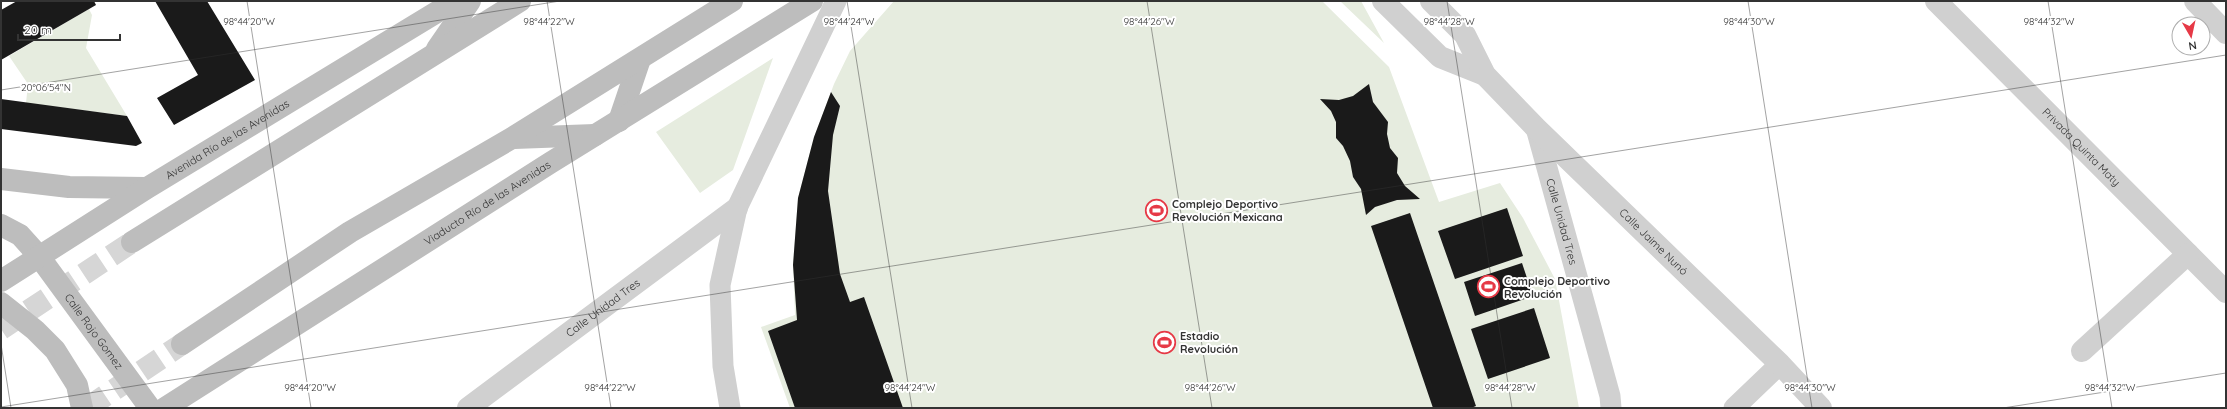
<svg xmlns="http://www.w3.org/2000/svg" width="2227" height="409" font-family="Quicksand,sans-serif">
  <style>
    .green { fill: #e6ecdf }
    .building { fill: #1a1a1a }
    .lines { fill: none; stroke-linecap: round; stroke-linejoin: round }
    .secondary-tunnel { stroke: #d6d6d6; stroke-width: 22; stroke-dasharray: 22 11; stroke-linecap: butt }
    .lane { stroke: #d0d0d0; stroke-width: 21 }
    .street { stroke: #d0d0d0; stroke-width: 22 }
    .secondary { stroke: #bdbdbd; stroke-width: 22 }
    .ticks { fill: none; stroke: #333; stroke-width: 1; stroke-opacity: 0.45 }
    .labels { text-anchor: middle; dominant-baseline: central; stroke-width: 4; stroke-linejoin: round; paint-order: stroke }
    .street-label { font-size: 11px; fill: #333; stroke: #fff }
    .poi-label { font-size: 11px; font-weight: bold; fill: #333; stroke: #fff; text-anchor: start }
    .ticks-label { font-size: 10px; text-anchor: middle; fill: #333; stroke: #fff; stroke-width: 4; stroke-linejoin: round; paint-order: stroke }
  </style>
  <rect width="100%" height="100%" fill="#fff"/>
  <path class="green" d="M894,1H1322L1389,67L1439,202L1500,183L1523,218L1555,279L1579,408H790L761,327L795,315L793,265L798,198L814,137L834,84L850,51Z
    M1340,1H1361L1384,43Z
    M89,9L92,15L86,48L127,116L26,103L28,84L9,56Z
    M773,58L733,170L700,193L656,132Z"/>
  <path class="building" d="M17,1H94L96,5L1,60V10Z
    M155,1H207L255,80L174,125L157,98L198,75Z
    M1369,84L1373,102L1388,122L1387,134L1390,148L1398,158L1397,173L1405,186L1420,199L1397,200L1375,207L1366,215L1361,189L1353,177L1350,161L1343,146L1336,138V122L1331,111L1320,99L1339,100L1353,96Z
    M831,92L840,106L833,135L828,191L840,274L850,302L864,297L903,408H795L768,331L797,320L793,265L798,198L814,137Z
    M1,99L127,116L142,143L136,146L1,129Z
    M1507,208L1523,256L1455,279L1438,231Z
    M1410,213L1476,406L1471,408H1433L1371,226Z
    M1522,263L1533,296L1475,316L1464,282Z
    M1534,308L1550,358L1488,379L1471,329Z"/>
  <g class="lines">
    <path class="secondary-tunnel" d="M1,329L132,242
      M87,408L182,344"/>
    <g class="lane">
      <path id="s1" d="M1536,128L1610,396L1611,408"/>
      <path d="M730,408L723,366L720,285L737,208L836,1"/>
      <path d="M1734,408L1780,364"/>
    </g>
    <g class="street">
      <path d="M1383,1L1440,57L1485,75"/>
      <path id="s2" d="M1431,1L1465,35L1485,75L1536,128L1780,364L1821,408"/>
      <path id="s3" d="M1936,1L2226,292"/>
      <path d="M2195,1L2226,33"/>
      <path d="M2082,351L2188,254"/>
      <path id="s4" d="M468,408L737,208"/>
    </g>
    <g class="secondary">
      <path d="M437,49L470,1"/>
      <path d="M619,121L640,59"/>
      <path d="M514,138L595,135"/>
      <path d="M1,179L69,187L146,188"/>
      <path id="s5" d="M1,225L20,235L38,255L150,408"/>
      <path d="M132,242L520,1"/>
      <path id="s6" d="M1,281L147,188L455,1"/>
      <path d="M1,303L35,330L55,350L77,385L82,408"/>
      <path d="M182,344L350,232L512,138L732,1"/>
      <path id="s7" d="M165,408L550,163L812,1"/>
    </g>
  </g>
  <path class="ticks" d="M247,1L311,408M547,1L611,408M847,1L912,408M1147,1L1212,408M1447,1L1512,408M1748,1L1812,408M2048,1L2112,408M1,90L560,1M1,344L11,408M1,407L2226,55M2003,408L2226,373"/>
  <defs>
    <symbol id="stadium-ring" viewBox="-11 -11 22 22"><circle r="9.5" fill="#fff" stroke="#e63946" stroke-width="1.5"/><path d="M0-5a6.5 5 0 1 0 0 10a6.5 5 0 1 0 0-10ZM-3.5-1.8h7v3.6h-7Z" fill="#e63946"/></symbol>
  </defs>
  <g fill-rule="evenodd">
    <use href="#stadium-ring" x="1144" y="198" width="25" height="25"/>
    <use href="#stadium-ring" x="1476" y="274" width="25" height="25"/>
    <use href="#stadium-ring" x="1152" y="330" width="25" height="25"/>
  </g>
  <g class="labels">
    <g class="street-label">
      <text stroke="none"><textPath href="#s6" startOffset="267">Avenida Río de las Avenidas</textPath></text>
      <text stroke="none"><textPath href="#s3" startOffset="206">Privada Quinta Maty</textPath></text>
      <text stroke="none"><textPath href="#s7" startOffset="382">Viaducto Río de las Avenidas</textPath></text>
      <text stroke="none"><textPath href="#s1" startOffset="97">Calle Unidad Tres</textPath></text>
      <text stroke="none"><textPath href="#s2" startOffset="330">Calle Jaime Nunó</textPath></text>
      <text stroke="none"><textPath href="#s4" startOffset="168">Calle Unidad Tres</textPath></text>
      <text stroke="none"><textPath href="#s5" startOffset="143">Calle Rojo Gomez</textPath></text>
    </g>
    <g class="poi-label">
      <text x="1172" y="204">Complejo Deportivo<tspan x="1172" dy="13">Revolución Mexicana</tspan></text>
      <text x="1504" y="281">Complejo Deportivo<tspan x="1504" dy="13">Revolución</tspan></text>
      <text x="1180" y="336">Estadio<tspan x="1180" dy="13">Revolución</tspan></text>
    </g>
  </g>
  <g class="ticks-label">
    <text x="549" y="25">98°44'22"W</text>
    <text x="2049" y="25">98°44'32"W</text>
    <text x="249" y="25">98°44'20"W</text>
    <text x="849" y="25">98°44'24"W</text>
    <text x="1149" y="25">98°44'26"W</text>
    <text x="1449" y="25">98°44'28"W</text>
    <text x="1749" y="25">98°44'30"W</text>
    <text x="46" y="91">20°06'54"N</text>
    <text x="310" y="391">98°44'20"W</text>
    <text x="610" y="391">98°44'22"W</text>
    <text x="910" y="391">98°44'24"W</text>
    <text x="1210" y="391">98°44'26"W</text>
    <text x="1510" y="391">98°44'28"W</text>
    <text x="1810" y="391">98°44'30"W</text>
    <text x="2110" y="391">98°44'32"W</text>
  </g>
  <rect width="2227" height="409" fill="none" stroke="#333333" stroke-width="4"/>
  <g transform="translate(2191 36) rotate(171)"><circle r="19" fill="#ffffff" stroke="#adadad"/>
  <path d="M0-3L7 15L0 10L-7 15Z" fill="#e63946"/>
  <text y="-6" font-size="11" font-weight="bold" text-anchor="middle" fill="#333333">N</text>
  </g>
  <path d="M18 34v6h102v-6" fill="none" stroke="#333333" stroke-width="2"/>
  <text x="24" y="34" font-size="12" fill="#333333" stroke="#ffffff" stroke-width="3" paint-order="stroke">20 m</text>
</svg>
